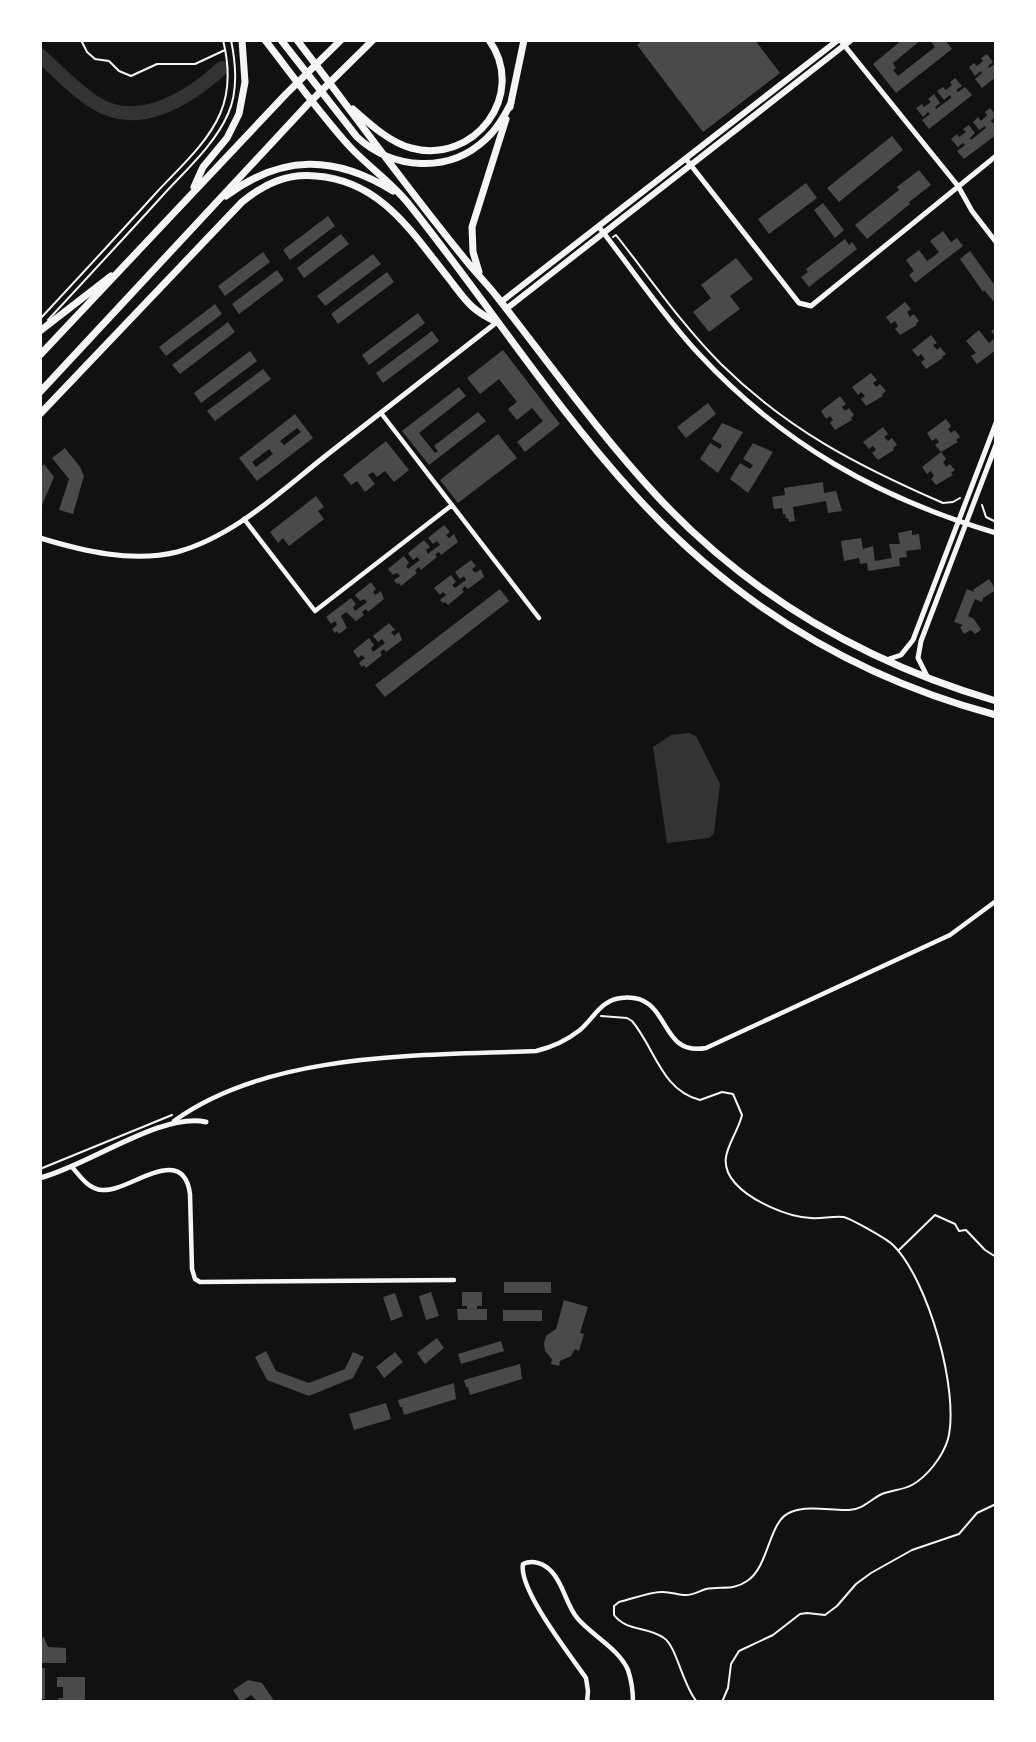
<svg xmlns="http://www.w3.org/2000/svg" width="1036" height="1742" font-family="Karla,sans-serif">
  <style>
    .water { fill: #333 }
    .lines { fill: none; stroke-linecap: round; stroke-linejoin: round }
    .river { stroke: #333; stroke-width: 14 }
    .building { fill: #4a4a4a; fill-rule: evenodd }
    .path { stroke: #f5f5f5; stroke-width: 2 }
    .service { stroke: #f5f5f5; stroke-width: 2 }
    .minor { stroke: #f5f5f5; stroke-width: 4.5 }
    .tertiary { stroke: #f5f5f5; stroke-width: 5 }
    .secondary { stroke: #f5f5f5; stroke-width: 6 }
    .primary { stroke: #f5f5f5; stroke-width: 7 }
    .trunk { stroke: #f5f5f5; stroke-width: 7 }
  </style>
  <rect width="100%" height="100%" fill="#111"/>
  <path class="water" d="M689,733L696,736L720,784L714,833L709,838L667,843L653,747L671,735Z"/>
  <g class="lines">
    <path class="river" d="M40,55C57,71 74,89 94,102C138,131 189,98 222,68"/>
  </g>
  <path class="building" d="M643,40H755L780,73L703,132L637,45Z
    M902,40H921L893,63L896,68L893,70L898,76L935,47L930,40H945L952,49L896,93L873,64Z
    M987,54L993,62L988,66L989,68L996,63V77L982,88L975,79L982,73L981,71L975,76L969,67L974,63L977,66L983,61L981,58Z
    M955,78L962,86L956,90L958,92L965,87L972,95L929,129L922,120L930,114L928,112L923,117L916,108L922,104L924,107L931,102L928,99L934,94L940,103L935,107L936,109L951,98L950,95L944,100L937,91L943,87L946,90L952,85L950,82Z
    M990,108L996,115L991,121L993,123L996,121V135L964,159L957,151L965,145L963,143L958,147L951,139L957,134L959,137L966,132L963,129L969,125L975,133L970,138L971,140L986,128L985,126L979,130L973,122L978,117L981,121L987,115L985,112Z
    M892,136L903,150L839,202L827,188Z
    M919,170L931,185L909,202L910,204L867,239L855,225L899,190L897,187Z
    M806,183L817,198L769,234L758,219Z
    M823,203L844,230L835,238L814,210Z
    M328,216L335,226L290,260L283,250Z
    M943,231L951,242L957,238L963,246L915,283L909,275L914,271L906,260L919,250L927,261L933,257L939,252L930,241Z
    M341,234L349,244L304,278L297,268Z
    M845,239L849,245L852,242L857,249L809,287L801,277L808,272L806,269Z
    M970,251L993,283L996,284L994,302L984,290L983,292L960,259Z
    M263,252L270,262L225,296L218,286Z
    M373,254L381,264L325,306L317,296Z
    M736,258L753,279L730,296L740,309L709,332L693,312L711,298L701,285Z
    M277,270L284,280L239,314L232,304Z
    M387,272L394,282L338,324L331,314Z
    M905,302L911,309L907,312L910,317L914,314L919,321L916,324L917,325L900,335L895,329L898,326L895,321L891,324L886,317Z
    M215,304L222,314L166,356L159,347Z
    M418,313L425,323L369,365L362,355Z
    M228,322L235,332L180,374L172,365Z
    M996,328V350L977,364L971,356L976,353L966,341L979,330L989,343L996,337L991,331Z
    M432,331L439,341L383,383L376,373Z
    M931,335L937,343L933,345L937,350L940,347L946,354L942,357L943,358L926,369L921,362L925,359L921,354L918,357L912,350Z
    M503,350L560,424L525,452L517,442L543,421L532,408L517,420L508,409L517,402L499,379L480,394L467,378Z
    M250,351L257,361L201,403L194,393Z
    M263,369L271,379L215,421L207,411Z
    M871,373L877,380L873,383L876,387L880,384L886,391L882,394L883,396L866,406L861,399L865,396L861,392L858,395L852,387Z
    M459,387L466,396L419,433L435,453L438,451L434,446L478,412L486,421L429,465L402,431Z
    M840,396L846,404L842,407L845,411L849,408L854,415L851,418L852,420L835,430L830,423L833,420L830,416L826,419L821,411Z
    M708,403L716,414L686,438L677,427Z
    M295,414L313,438L257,481L239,458ZM297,428L301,432L284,445L280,441ZM269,449L273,454L256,467L252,462Z
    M946,419L951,426L948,429L951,433L955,430L960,437L956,440L958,442L941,452L935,445L939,442L936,438L932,441L927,433Z
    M722,423L743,432L718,473L700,459L710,443L720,449L722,445L712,439Z
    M883,427L888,434L884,437L888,441L892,438L897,445L893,448L894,450L878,460L872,453L876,450L873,446L869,449L863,442Z
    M498,434L517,458L458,503L440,480Z
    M386,441L409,470L394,482L385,471L377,477L373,472L368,475L375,484L365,492L357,481L351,485L343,475Z
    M753,443L773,452L748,493L730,479L740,463L750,469L753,465L743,459Z
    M65,448L80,467L84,476L73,514L59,510L69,479L52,458Z
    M941,452L946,459L943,462L946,467L950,464L955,470L951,473L953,475L936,485L931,479L934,476L931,471L927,474L922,467Z
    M44,464L54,477L42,505L40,504V469Z
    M823,482L824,493L836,491L842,511L828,513L826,501L793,507L795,521L789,522L788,518L786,519L785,514H783L782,508L774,509L772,497L785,495L784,488Z
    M316,496L324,507L318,511L324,519L289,546L283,538L278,543L270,532Z
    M444,525L450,532L446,535L449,538L454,534L458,542L441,555L439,552L435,554L437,557L421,570L419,567L415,570L417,573L401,586L399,583L397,584L394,580L400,576L397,573L393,575L388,569L404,556L409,563L406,566L408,569L420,560L417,557L413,560L408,553L424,540L430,547L426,550L428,554L434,549L440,545L437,541L433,544L428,538Z
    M912,530V535L919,534L921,549L906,551L907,557L899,558L900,566L868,571L867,563L860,564L859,558L844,561L841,541L861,538L863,549L873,546L875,561L892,558L889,544H900L898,533Z
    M471,560L476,566L472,569L475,573L481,569L484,577L468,589L465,586L462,589L464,592L448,605L445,602L443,603L440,600L446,595L443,592L440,595L434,588L451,575L456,582L452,585L455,588L466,580L464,576L460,579L455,572Z
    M989,579L996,590L983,598L982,602L975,599L968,616L974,619L981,630L975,634L971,630L964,634L960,627L963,625L954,622L967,589L974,592L973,590Z
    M371,582L376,589L373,592L375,595L381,591L384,599L368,612L366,609L362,612L364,615L356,621L346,612L341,616L347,628L339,634L337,631L335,633L332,629L337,625L335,621L331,624L326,617L351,598L356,604L353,607L355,611L367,602L364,599L360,601L355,595Z
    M500,589L509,601L385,697L375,685Z
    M389,623L395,630L391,632L394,636L399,632L402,640L386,652L384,649L380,652L382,655L366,668L364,665L362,667L359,663L365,658L362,655L358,658L353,651L369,638L374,645L371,648L373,652L385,643L382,639L378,642L373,636Z
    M504,1282H551V1293H504Z
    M431,1292L439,1316L426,1320L419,1296Z
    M462,1292H482V1306H477V1309H487V1320H458L457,1309H467V1306H462Z
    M395,1293L403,1316L391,1321L383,1297Z
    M564,1300L588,1307L580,1333L584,1334L579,1351L575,1349L571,1356L560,1361L559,1366L551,1364L552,1359L545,1351L544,1343L546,1336L556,1329Z
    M503,1310H542V1321H503Z
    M437,1338L444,1348L425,1364L417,1353Z
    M501,1341L504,1351L461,1364L458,1354Z
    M266,1351L276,1371L309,1383L345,1369L353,1352L364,1357L353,1378L309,1396L267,1380L255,1357Z
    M395,1352L403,1362L384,1378L376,1367Z
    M520,1364L522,1379L470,1395L468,1387H466L464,1380Z
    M454,1383L456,1399L404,1415L402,1407H400L398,1400Z
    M386,1403L391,1419L354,1430L349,1414Z
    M44,1637L48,1647L66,1648V1663H40V1638Z
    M40,1668H45V1699H40Z
    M57,1677H85V1702H58V1698H63V1687H57Z
    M248,1680L262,1683L275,1702H258L251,1695L241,1702L233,1690Z"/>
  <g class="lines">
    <path class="path" d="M81,40L87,52L95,59L109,61L119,71L131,76L157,64H195L225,50
      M613,237L616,235C650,278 682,325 721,364C788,430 858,466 943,503L953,502L960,498
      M40,319C79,277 118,235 156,193C178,169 207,144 220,114C230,91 229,64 223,40
      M982,505L986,517L996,522
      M601,1016L627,1018L632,1021C655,1048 661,1090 700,1100L722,1092L733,1094L742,1115C736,1140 713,1158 735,1183C751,1201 787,1217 811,1218C821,1219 832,1216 843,1217C850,1218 887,1239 893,1245C928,1279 960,1392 948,1439C943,1456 928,1476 912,1485C903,1490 892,1490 882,1494C871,1499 862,1510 849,1510C831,1511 810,1505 791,1512C768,1520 770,1566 747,1581C733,1591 722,1586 706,1589C699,1591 694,1595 686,1595C677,1595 670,1591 660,1592C647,1593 632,1599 619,1602L614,1606V1615C627,1632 648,1626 664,1638C677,1647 682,1684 697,1702
      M40,1169L172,1115
      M899,1250L935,1215L955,1224L959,1231L966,1230L985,1250L996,1257
      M722,1702L728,1688L731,1664L739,1651L773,1635L800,1614L807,1613L825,1615L837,1606L856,1584L871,1573L912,1550L959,1534L977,1513L996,1504"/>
    <path class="service" d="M48,320C87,278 126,236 164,194C186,170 215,144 228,114C238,92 236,64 231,40"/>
    <path class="minor" d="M381,413L539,618
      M244,519L315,611L452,505
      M174,1121C271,1051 421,1056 536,1051C553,1047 566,1041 580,1030C594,1018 601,1000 621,998C673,992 656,1057 706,1048L950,935L996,901
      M72,1167C80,1176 88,1189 102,1190C128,1193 183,1141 190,1194L192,1269L195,1279L200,1282L454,1280
      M587,1702L588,1691L586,1678C570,1655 518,1589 523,1564C533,1559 545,1564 552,1572C564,1585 566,1605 578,1619C593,1636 619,1649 628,1670C631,1679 633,1692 633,1702"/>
    <path class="tertiary" d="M840,40L958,186L972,211L996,242
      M686,159L799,303L811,306L996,156
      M599,227C632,269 662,314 698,353C782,444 878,498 996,533
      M40,538C83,551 132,563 177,552C235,536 282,490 328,454C385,410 441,366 497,322
      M886,660L901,655L913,640L996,423
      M927,676L918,658L921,641L996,445
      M40,1178C88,1166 161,1112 206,1122"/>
    <path class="secondary" d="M501,302L838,40
      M506,309L851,40"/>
    <path class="primary" d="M40,331L111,276
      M40,414L242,202C264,184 287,173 316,176C382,181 412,233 450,280C466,301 472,311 497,322"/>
    <path class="trunk" d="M265,40C293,76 320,114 351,148C369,167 391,182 408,203C485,299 552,404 635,495C734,604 853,677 996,715
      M281,40L357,137C393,170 449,174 486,139C497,129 504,117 511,103
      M297,40C353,113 406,187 464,258C475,272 488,285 498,298C549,363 601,436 657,496C750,596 866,663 996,701
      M510,107L524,40
      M353,109C370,124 389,142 411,148C474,165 528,95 489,40
      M194,187L203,167L227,138L239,114L245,82L242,40
      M226,196C282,154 335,155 393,191
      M479,272L473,252L472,227L506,119
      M40,355L286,94L341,40
      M40,392L308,104L373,40"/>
  </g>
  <rect width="1036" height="1742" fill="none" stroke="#ffffff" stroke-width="84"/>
</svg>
